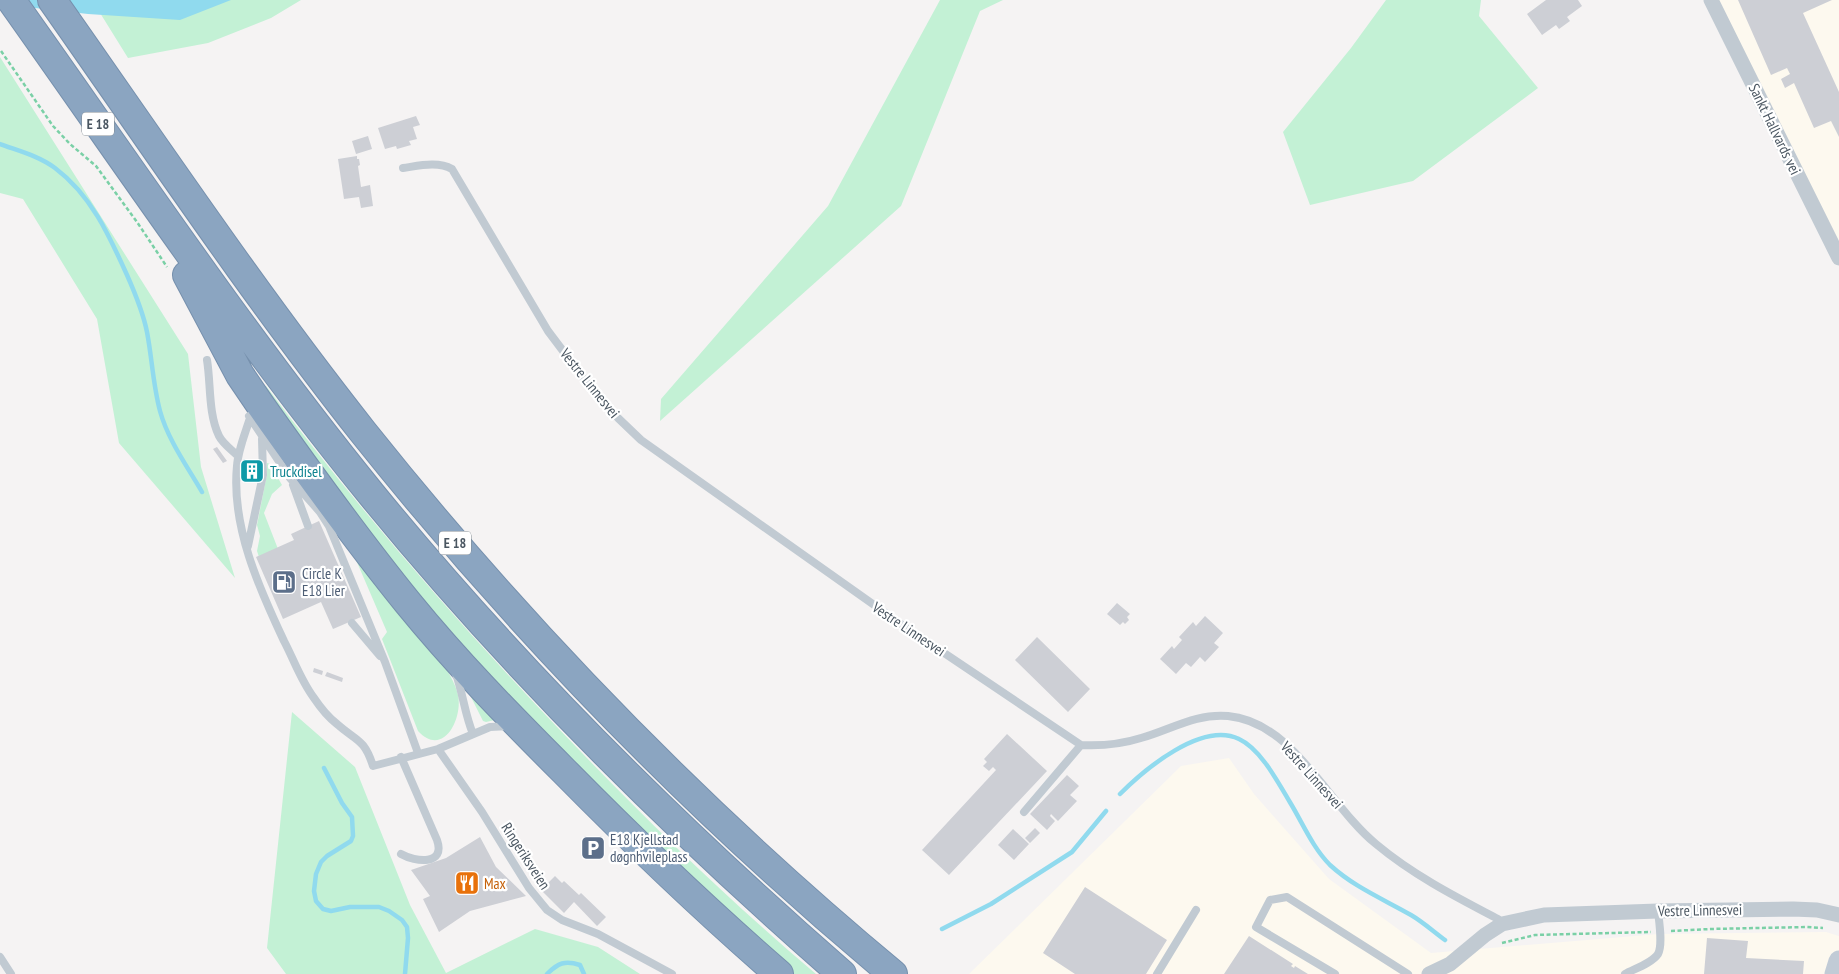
<svg xmlns="http://www.w3.org/2000/svg" width="1839" height="974" font-family="'PT Sans Narrow',sans-serif">
  <style>
    .commercial { fill: #fdf9ef }
    .green { fill: #c3f1d5 }
    .water { fill: #90daee }
    .lines { fill: none; stroke-linecap: round; stroke-linejoin: round }
    .stream { stroke: #90daee; stroke-width: 4.5 }
    .building { fill: #cdcfd5 }
    .highway-casing { stroke: #7690ad; stroke-width: 30 }
    .path { stroke: #7ad0a6; stroke-width: 2.5; stroke-dasharray: 4 2.5; stroke-linecap: butt }
    .lane { stroke: #c1cad2; stroke-width: 8 }
    .street { stroke: #c1cad2; stroke-width: 15 }
    .secondary { stroke: #c1cbd6; stroke-width: 21 }
    .highway { stroke: #8ba5c1; stroke-width: 28 }
    .labels { text-anchor: middle; dominant-baseline: central; stroke-width: 4.5; stroke-linejoin: round; paint-order: stroke }
    .shield { fill: #fff; stroke: #808990; stroke-width: 1 }
    .shield-label { font-size: 14px; font-weight: bold; fill: #4a5661 }
    .street-label { font-size: 15px; fill: #4a5661; stroke: #fff }
    .culture-label { font-size: 15px; fill: #0d838f; stroke: #fff; text-anchor: start }
    .service-label { font-size: 15px; fill: #4e5e75; stroke: #fff; text-anchor: start }
    .food-label { font-size: 15px; fill: #c56008; stroke: #fff; text-anchor: start }
  </style>
  <rect width="100%" height="100%" fill="#f5f3f3"/>
  <path class="commercial" d="M1706,0H1839V261Z
    M1229,758L1254,794L1329,879L1431,953L1659,934L1826,932L1839,936V974H969L1181,766Z"/>
  <path class="green" d="M92,0H301L271,18L208,43L128,58Z
    M940,0H1003L980,11L901,206L660,421L661,399L828,206Z
    M1386,0H1481L1479,16L1538,88L1413,181L1310,205L1283,132L1351,48Z
    M0,57L188,354L201,467L235,578L119,443L97,319L23,199L0,193Z
    M266,386C356,506 454,619 558,728C640,814 725,897 816,974H791L659,855L411,594L262,387Z
    M267,463L270,464L282,485L272,494L264,513L278,549L259,557L257,551L260,536L257,525L267,474Z
    M347,539C369,567 391,596 413,624C427,642 453,672 458,695C463,719 443,758 418,731L382,639L387,632Z
    M468,691L499,719L486,722L483,721Z
    M292,712L355,767L410,905L446,973L535,929L598,947L640,974H286L267,948Z"/>
  <path class="water" d="M0,0H231L180,20L88,14L0,4Z"/>
  <g class="lines">
    <path class="stream" d="M0,144C19,151 39,156 55,168C91,195 109,235 127,275C135,293 143,312 147,332C152,358 153,385 160,411C168,440 187,466 202,492
      M324,768L342,803L352,817L353,836L351,841L327,856L321,862L316,874L314,891L316,901L323,909L331,911L350,907H379L389,911L402,920L407,927L408,938L405,974
      M1120,794C1145,769 1202,721 1239,739C1261,749 1279,784 1291,804C1303,824 1313,848 1330,865C1354,887 1383,899 1411,915C1423,922 1434,932 1445,940
      M942,929L991,904L1072,852L1106,811
      M547,974C558,963 565,960 580,965L584,974"/>
  </g>
  <path class="building" d="M1546,0H1578L1582,6L1567,17L1570,21L1559,29L1556,25L1542,35L1527,14Z
    M1738,0H1832L1803,13L1839,92V137L1831,121L1814,128L1794,83L1785,88L1781,79L1790,74L1787,68L1771,75Z
    M416,116L420,125L413,127L417,139L409,141L411,145L397,149L396,146L385,149L378,128Z
    M368,136L372,149L356,154L352,141Z
    M357,156V159H359L360,165L358,166L361,187L370,185L373,206L361,208L359,197L344,199L338,159Z
    M217,447L227,461L223,463L213,449Z
    M259,462L261,479L245,480L243,464Z
    M319,521L361,617L333,629L321,602L283,619L256,557L294,540L291,534Z
    M1117,603L1130,614L1127,617L1129,620L1125,624L1123,622L1120,625L1107,614Z
    M1205,616L1223,633L1214,643L1219,647L1205,662L1200,657L1191,667L1186,663L1176,674L1160,659L1172,646L1174,649L1182,640L1179,637L1193,622L1196,626Z
    M1037,637L1090,689L1068,712L1015,660Z
    M314,668L323,671L322,675L313,672Z
    M327,672L343,678L342,682L325,676Z
    M1007,734L1047,771L949,875L922,850L996,770L993,767L989,771L983,766L987,762L984,759Z
    M1067,775L1079,786L1070,795L1077,801L1058,821L1051,814L1050,816L1055,821L1047,830L1030,814Z
    M1035,828L1040,833L1030,843L1025,838Z
    M1013,829L1029,844L1014,860L998,845Z
    M480,837L496,867L526,896L470,911L439,932L423,899L430,896L411,870L446,858Z
    M555,876L562,883L564,881L579,895L581,893L606,917L597,926L574,902L564,913L541,890Z
    M1085,887L1167,940L1146,974H1075L1043,953Z
    M1249,936L1293,964L1291,966L1294,968L1295,966L1308,974H1224Z
    M1707,938L1748,941L1746,958L1804,961L1803,974H1704Z"/>
  <g class="lines">
    <defs>
      <path id="highway" d="M11,0C129,166 243,337 372,495C515,670 672,826 842,974
        M52,0C154,145 253,293 363,432C521,630 698,812 893,974
        M187,275L240,375L259,403C307,471 356,539 408,603C456,662 510,717 564,771C633,841 704,909 779,974"/>
    </defs>
    <use href="#highway" class="highway-casing"/>
    <path class="path" d="M1,51L53,126L70,144L96,166L137,222L167,267
      M1671,931L1710,929L1807,927L1823,928
      M1502,943L1535,935L1651,932"/>
    <path class="lane" d="M403,168C418,166 438,161 452,169L548,331L597,396L618,418L641,440L901,624L1081,745C1101,746 1122,744 1141,738C1170,730 1196,713 1228,716C1294,722 1329,806 1376,844C1413,875 1456,897 1498,919L1502,924
      M207,360C211,384 208,413 219,436C223,444 232,450 238,456
      M249,416L290,478L320,512L329,526L385,662L418,753
      M250,418C245,434 238,450 237,466C231,526 259,588 284,641C294,660 301,681 314,698C320,707 328,717 337,724C356,741 364,738 373,766L438,749L490,727L510,726
      M293,485L308,526
      M248,546L263,475L262,439
      M352,623L380,656
      M456,674C463,694 465,715 473,734
      M438,749L482,812L529,888L547,910L562,920L598,934L672,974
      M401,757L437,840C446,866 415,862 401,854
      M1024,812L1081,745
      M0,957L11,974
      M1157,974L1196,910
      M1335,974L1256,927L1270,900L1287,897L1408,974
      M1625,974C1634,969 1652,963 1658,954C1663,945 1659,921 1658,911"/>
    <path class="street" d="M1711,0L1839,258
      M1429,974L1450,964L1485,935L1502,924L1544,915L1658,911L1793,909L1817,910L1839,915"/>
    <path class="secondary" d="M1835,974L1839,961"/>
    <use href="#highway" class="highway"/>
  </g>
  <defs>
    <symbol id="building-square" viewBox="-11 -11 22 22"><rect x="-9" y="-9" width="18" height="18" rx="4" fill="#0f9aa8" stroke="#fff"/><path d="M-4-6H4V6H1V3H-1V6H-4ZM-2.5-4.3h1.7v1.8h-1.7ZM.8-4.3h1.7v1.8H.8ZM-2.5-1h1.7V.8h-1.7ZM.8-1h1.7V.8H.8Z" fill="#fff"/></symbol>
    <symbol id="fuel-square" viewBox="-11 -11 22 22"><rect x="-9" y="-9" width="18" height="18" rx="4" fill="#5c6f8a" stroke="#fff"/><path d="M-5.5-6h7V0h2V4h1.3V-2.5L3-4.5l.8-.8L6-3V5H2.5V1h-1V6h-7ZM-4.2-4.7v3.2H.2V-4.7Z" fill="#fff"/></symbol>
    <symbol id="parking-square" viewBox="-11 -11 22 22"><rect x="-9" y="-9" width="18" height="18" rx="4" fill="#5c6f8a" stroke="#fff"/><path d="M-3.5-5.5H1a3.5 3.5 0 0 1 0 7H-1V5.5H-3.5ZM-1-3.4V-.6H.8a1.4 1.4 0 0 0 0-2.8Z" fill="#fff"/></symbol>
    <symbol id="restaurant-square" viewBox="-11 -11 22 22"><rect x="-9" y="-9" width="18" height="18" rx="4" fill="#e8710a" stroke="#fff"/><path d="M-5-6h1v4h1v-4h1v4h1v-4h1v5L-1.5 .5V6h-2V.5L-5-1ZM5-6V6H3V1.5H1.5Q1.5-4 5-6Z" fill="#fff"/></symbol>
  </defs>
  <g fill-rule="evenodd">
    <use href="#building-square" x="238" y="457" width="28" height="28"/>
    <use href="#fuel-square" x="270" y="568" width="28" height="28"/>
    <use href="#parking-square" x="579" y="834" width="28" height="28"/>
    <use href="#restaurant-square" x="453" y="869" width="28" height="28"/>
  </g>
  <g class="labels">
    <g class="shield">
      <rect x="82" y="112.5" width="32" height="23" rx="4"/>
      <rect x="439" y="531.5" width="32" height="23" rx="4"/>
    </g>
    <g class="shield-label">
      <text x="98" y="124">E 18</text>
      <text x="455" y="543">E 18</text>
    </g>
    <g class="street-label">
      <text transform="translate(1775 129) rotate(64)">Sankt Hallvards vei</text>
      <text transform="translate(590 383) rotate(51)">Vestre Linnesvei</text>
      <text transform="translate(909 629) rotate(34)">Vestre Linnesvei</text>
      <text transform="translate(1312 775) rotate(48)">Vestre Linnesvei</text>
      <text transform="translate(526 856) rotate(57)">Ringeriksveien</text>
      <text transform="translate(1700 910) rotate(-1)">Vestre Linnesvei</text>
    </g>
    <g class="culture-label">
      <text x="270" y="471">Truckdisel</text>
    </g>
    <g class="service-label">
      <text x="302" y="573">Circle K<tspan x="302" dy="17">E18 Lier</tspan></text>
      <text x="610" y="839">E18 Kjellstad<tspan x="610" dy="17">døgnhvileplass</tspan></text>
    </g>
    <g class="food-label">
      <text x="484" y="883">Max</text>
    </g>
  </g>
</svg>
